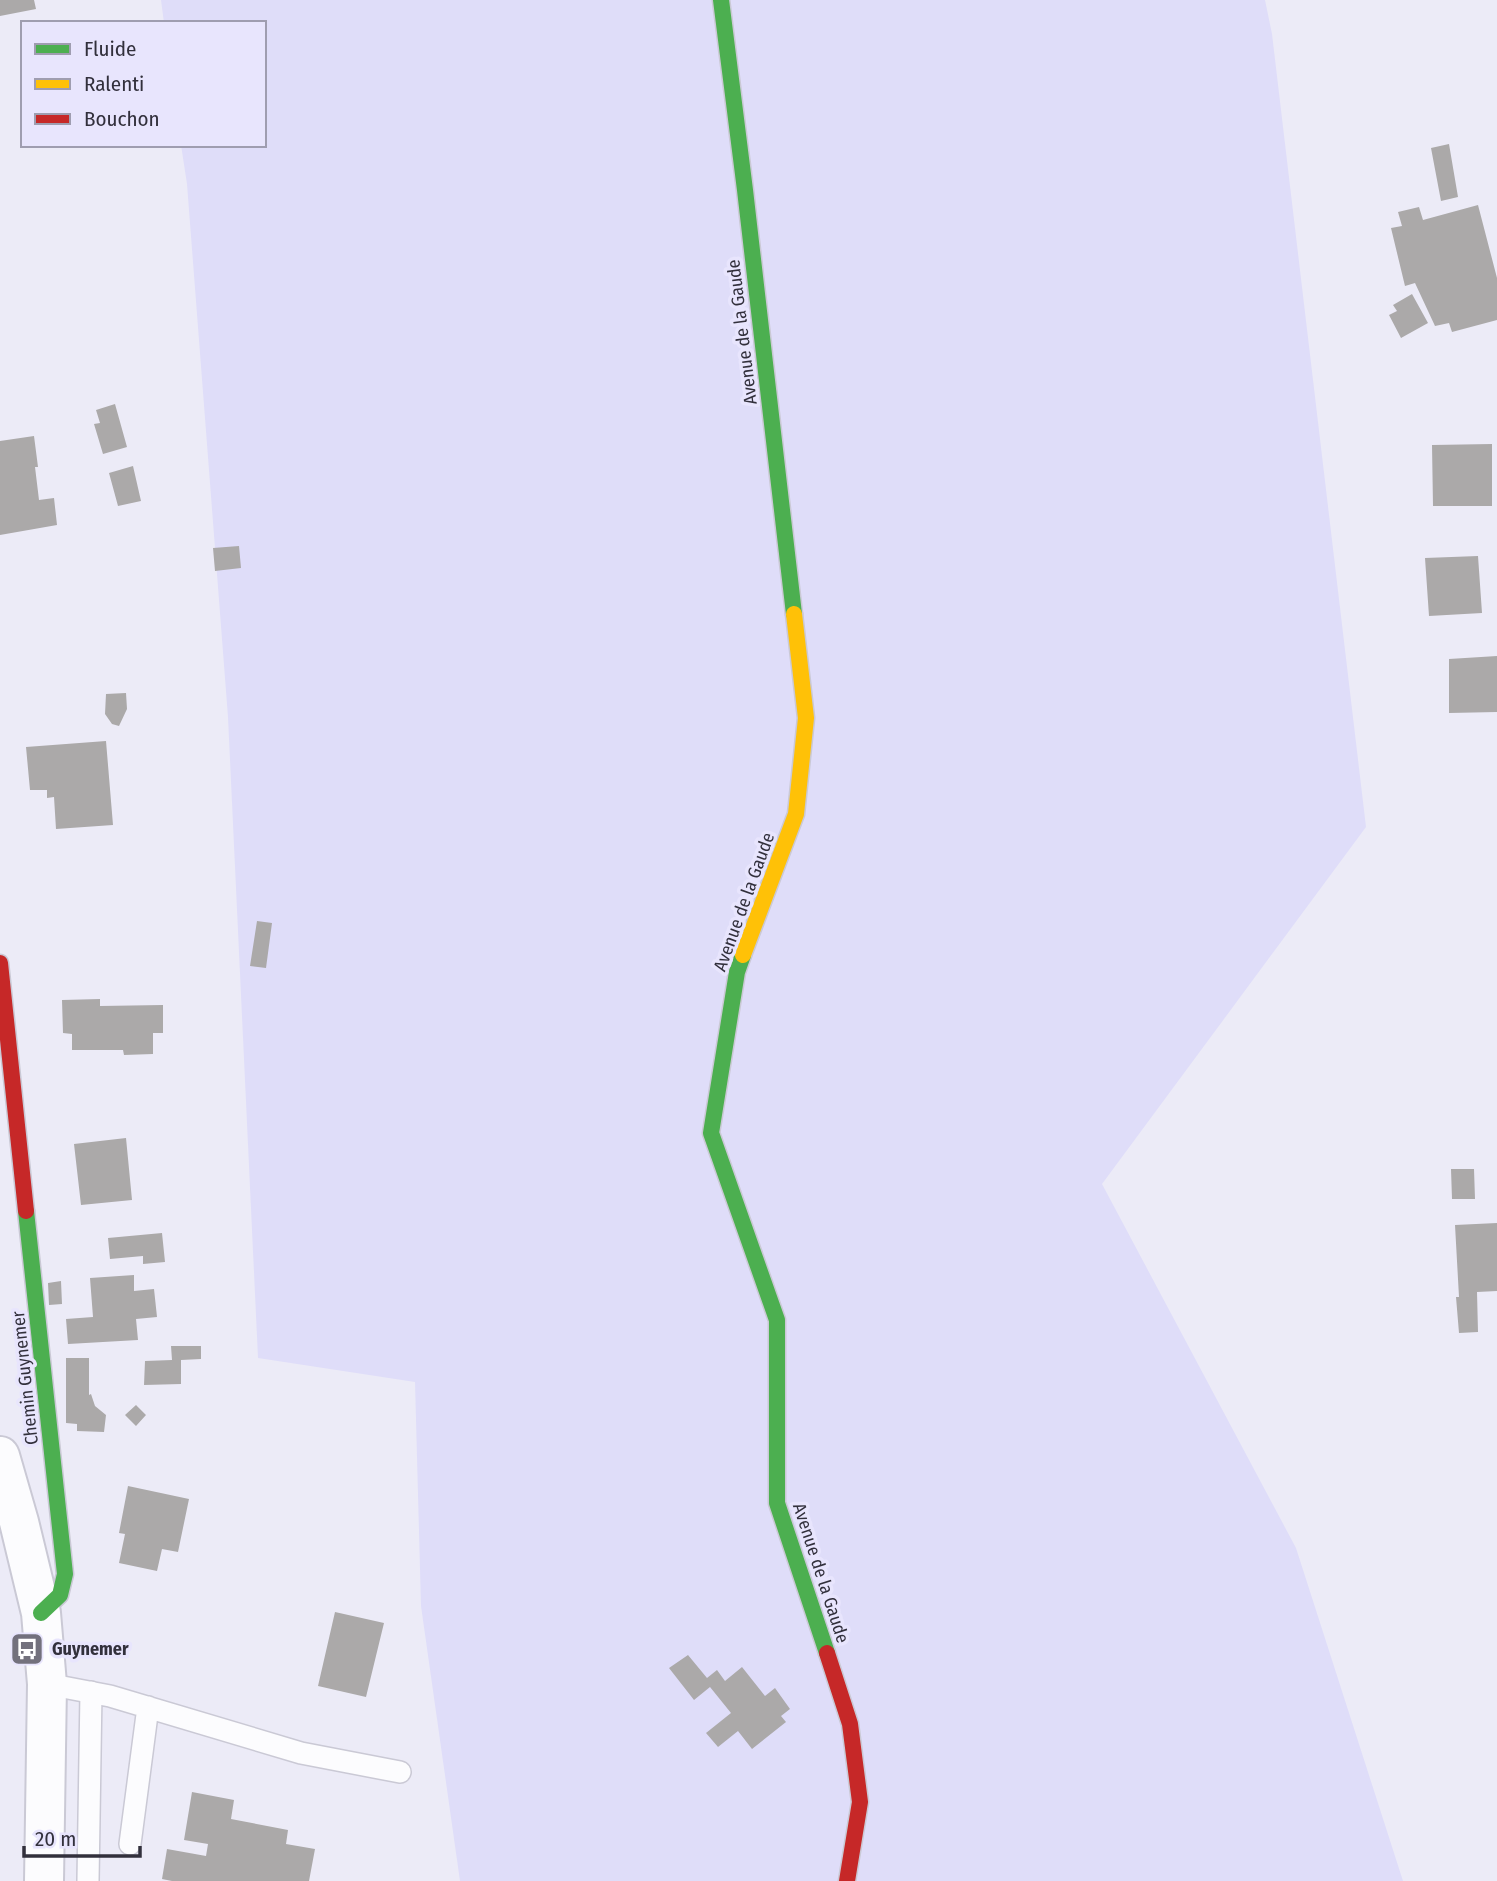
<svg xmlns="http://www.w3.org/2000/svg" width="1497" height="1881" font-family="'Fira Sans Condensed',sans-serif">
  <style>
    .green { fill: #dfddf9 }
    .building { fill: #aba9a9 }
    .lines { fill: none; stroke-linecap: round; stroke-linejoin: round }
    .lane-casing { stroke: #cac9d5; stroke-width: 24 }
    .street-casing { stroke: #cac9d5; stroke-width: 42 }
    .fast-casing { stroke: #cac9d5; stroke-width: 19 }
    .slow-casing { stroke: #cac9d5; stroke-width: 19 }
    .jam-casing { stroke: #cac9d5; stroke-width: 19 }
    .lane { stroke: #fcfcfe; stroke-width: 21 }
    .street { stroke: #fcfcfe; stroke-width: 38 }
    .fast { stroke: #4caf50; stroke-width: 16 }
    .slow { stroke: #ffc107; stroke-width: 16 }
    .jam { stroke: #c62828; stroke-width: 16 }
    .labels { text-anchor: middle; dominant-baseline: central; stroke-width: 7; stroke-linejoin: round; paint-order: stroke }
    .street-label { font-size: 18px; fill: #32303c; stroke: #e8e5fd }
    .poi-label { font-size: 18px; font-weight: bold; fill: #32303c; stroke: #e8e5fd; text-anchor: start }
  </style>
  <rect width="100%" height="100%" fill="#ecebf7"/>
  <path class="green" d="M161,0H1265L1272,34L1366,827L1102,1184L1296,1548L1403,1881H460L421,1606L415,1382L258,1358L228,717L187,184L181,145H264V23H164Z"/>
  <path class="building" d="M0,0H34L36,9L0,16Z
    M1449,144L1458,197L1441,201L1431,148Z
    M1478,205L1497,278V320L1452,332L1449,323L1435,326L1415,283L1405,286L1391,228L1402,226L1398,212L1419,207L1423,220Z
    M1412,294L1428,323L1401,338L1389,315L1397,311L1393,305Z
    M115,404L127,447L103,454L94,424L100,423L96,410Z
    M34,436L38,467H35L39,500L54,498L57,525L0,535V441Z
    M1492,444V506H1433L1432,445Z
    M133,466L141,501L118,506L109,473Z
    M239,546L241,568L215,571L213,548Z
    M1478,556L1482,613L1429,616L1425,558Z
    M1497,656V712L1449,713V659Z
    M126,693L127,709L119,726L112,724L105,714L106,694Z
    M106,741L113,825L56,829L54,797L47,798V790H30L26,747Z
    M257,921L272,923L266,968L250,966Z
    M100,999V1006L163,1005V1033H153V1054L124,1055L123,1050H72V1034L63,1033L62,1000Z
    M126,1138L132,1200L81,1205L74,1144Z
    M1451,1169H1474L1475,1199H1452Z
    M1497,1223V1291L1477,1292L1478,1332L1459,1333L1456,1297H1459L1455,1225Z
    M162,1233L165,1262L143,1264V1256L110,1259L108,1238Z
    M134,1275V1291L154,1289L157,1317L136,1319L138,1340L68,1344L66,1319L93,1317L90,1278Z
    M61,1281L62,1304L49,1305L48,1283Z
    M171,1346H201V1359L181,1360V1384L144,1385L145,1361L172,1360Z
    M66,1358H89V1395L91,1394L95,1406L106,1415L104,1432L77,1431V1424L66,1423Z
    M136,1405L146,1415L136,1426L125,1415Z
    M128,1486L189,1499L178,1552L162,1549L157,1571L119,1563L125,1534L119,1533Z
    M335,1612L384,1623L366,1697L318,1686Z
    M688,1655L707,1678L717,1670L725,1681L742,1667L765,1696L775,1688L790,1709L781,1716L786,1722L752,1749L738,1731L718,1747L706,1733L731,1713L710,1687L694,1700L669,1668Z
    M192,1792L234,1800L231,1819L288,1830L286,1844L315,1849L309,1881H172L162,1879L167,1849L206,1856L208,1844L184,1840Z"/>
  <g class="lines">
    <defs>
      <path id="lane" d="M47,1684L110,1696L301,1753L400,1772
        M130,1844L148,1707
        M88,1881L91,1692"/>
      <path id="street" d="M0,1456L19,1522L41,1613L47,1684L44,1881"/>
      <path id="fast" d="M721,0L745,190L794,614
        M743,955L737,972L711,1133L777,1320V1503L827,1653
        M26,1211L65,1574L60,1595L41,1613"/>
      <path id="slow" d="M743,955L796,814L806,718L794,614"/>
      <path id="jam" d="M0,963L26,1211
        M827,1653L850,1724L860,1802L847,1881"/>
    </defs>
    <use href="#lane" class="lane-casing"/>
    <use href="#street" class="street-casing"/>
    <use href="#fast" class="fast-casing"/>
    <use href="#slow" class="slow-casing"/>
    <use href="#jam" class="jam-casing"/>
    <use href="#lane" class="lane"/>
    <use href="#street" class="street"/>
    <use href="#fast" class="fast"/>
    <use href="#slow" class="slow"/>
    <use href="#jam" class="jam"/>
  </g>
  <defs>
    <symbol id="bus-square" viewBox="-11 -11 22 22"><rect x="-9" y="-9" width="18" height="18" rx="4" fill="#73717d" stroke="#e8e5fd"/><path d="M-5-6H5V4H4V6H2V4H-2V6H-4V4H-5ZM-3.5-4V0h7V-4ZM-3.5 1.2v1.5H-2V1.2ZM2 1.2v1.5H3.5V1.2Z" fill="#fff"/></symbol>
  </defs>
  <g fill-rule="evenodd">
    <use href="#bus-square" x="8" y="1630" width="38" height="38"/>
  </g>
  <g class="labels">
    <g class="street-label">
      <text transform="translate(742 332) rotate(-97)">Avenue de la Gaude</text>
      <text transform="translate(744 902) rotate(-70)">Avenue de la Gaude</text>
      <text transform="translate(25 1378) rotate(-96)">Chemin Guynemer</text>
      <text transform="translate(821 1573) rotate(72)">Avenue de la Gaude</text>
    </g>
    <g class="poi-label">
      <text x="52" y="1649">Guynemer</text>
    </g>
  </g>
  <rect x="21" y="21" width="245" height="126" fill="#e8e5fd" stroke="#9f9db0" stroke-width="2"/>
  <rect x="35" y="44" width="35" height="10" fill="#4caf50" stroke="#9f9db0" stroke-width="2"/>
  <text x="84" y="56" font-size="21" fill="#32303c">Fluide</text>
  <rect x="35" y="79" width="35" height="10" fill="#ffc107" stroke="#9f9db0" stroke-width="2"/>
  <text x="84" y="91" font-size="21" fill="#32303c">Ralenti</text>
  <rect x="35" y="114" width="35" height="10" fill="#c62828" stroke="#9f9db0" stroke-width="2"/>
  <text x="84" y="126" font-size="21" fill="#32303c">Bouchon</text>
  <path d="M24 1846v10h116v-10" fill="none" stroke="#32303c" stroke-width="3.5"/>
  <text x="35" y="1846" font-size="21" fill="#32303c" stroke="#e8e5fd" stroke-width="5" paint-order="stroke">20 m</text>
</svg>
